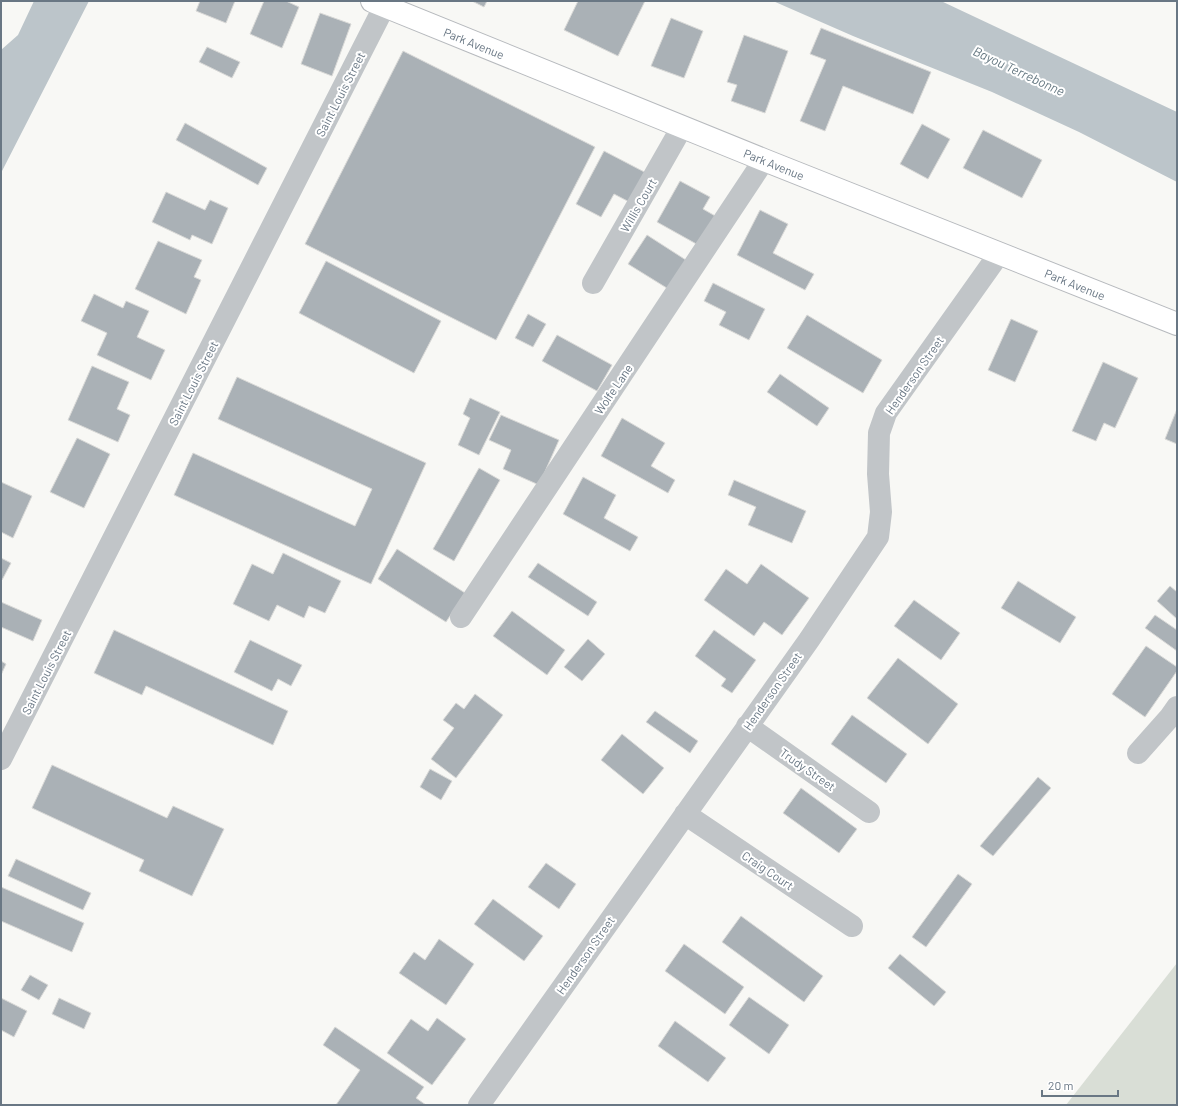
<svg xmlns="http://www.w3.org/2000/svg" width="1178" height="1106" font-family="Barlow,sans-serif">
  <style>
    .green { fill: #d9ded6 }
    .water { fill: #bcc5ca }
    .building { fill: #aab1b6; stroke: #d9d9d7 }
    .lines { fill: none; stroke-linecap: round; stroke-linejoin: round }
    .primary-casing { stroke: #b7babe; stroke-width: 24 }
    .street { stroke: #c1c5c8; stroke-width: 22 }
    .primary { stroke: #fff; stroke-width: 22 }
    .labels { text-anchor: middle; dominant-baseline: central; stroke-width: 4; stroke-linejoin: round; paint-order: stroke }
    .street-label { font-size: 12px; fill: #697784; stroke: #fff }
    .water-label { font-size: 13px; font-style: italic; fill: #647780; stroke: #fff }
  </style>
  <rect width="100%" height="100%" fill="#f8f8f5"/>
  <path class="green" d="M1177,963V1105H1066Z"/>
  <path class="water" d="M34,1H89L1,173V50L18,35Z
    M773,1H941L1177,112V182L1079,132L992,92L853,36Z"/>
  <path class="building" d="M200,1H235L226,23L196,11Z
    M264,1H286L299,7L282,48L250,34Z
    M472,1H487L484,7Z
    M578,1H645L618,56L564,30Z
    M320,13L351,24L332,76L301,64Z
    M671,18L703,31L684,78L651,66Z
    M821,28L931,72L913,114L843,86L825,131L800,121L826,60L810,54Z
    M744,35L788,51L765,113L731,101L737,85L727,82Z
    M207,47L240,62L232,78L199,62Z
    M403,51L595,147L496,340L305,244Z
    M185,123L267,168L258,185L176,140Z
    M922,124L950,139L928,179L900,164Z
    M983,130L1042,160L1022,198L963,168Z
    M604,151L652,176L637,206L614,194L601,217L576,204Z
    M680,181L710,197L703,209L717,217L700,246L657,222Z
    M166,192L205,210L210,200L228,208L212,244L192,235L190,240L152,222Z
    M760,210L788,224L773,253L814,274L805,290L737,255Z
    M647,235L689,262L670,290L628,264Z
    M158,241L202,260L194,277L201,280L186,314L135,289Z
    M326,261L441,321L414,373L299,313Z
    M713,283L765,309L749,340L719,325L726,312L704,301Z
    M94,294L123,308L126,301L149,311L137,337L165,350L151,380L97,355L107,333L81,321Z
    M528,314L546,324L533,347L515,338Z
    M807,315L882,360L863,393L787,348Z
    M1011,319L1038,331L1015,382L988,370Z
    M557,335L612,365L597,391L542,361Z
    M1103,362L1138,378L1115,428L1104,423L1096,441L1072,431Z
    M92,366L129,382L117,409L130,415L118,442L68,420Z
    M780,374L829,408L817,426L767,392Z
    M237,377L426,463L371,584L174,495L193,453L355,526L372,489L218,419Z
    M470,398L500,412L479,455L458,445L470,418L463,414Z
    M1177,409V444L1165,439Z
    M501,415L559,440L539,485L503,469L511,450L489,440Z
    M622,418L665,443L651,466L675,480L668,493L601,456Z
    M77,438L110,454L84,508L50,492Z
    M479,468L500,480L454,561L433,549Z
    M583,477L616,495L604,518L638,537L630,551L563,514Z
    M734,480L806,511L792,543L748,525L756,507L728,495Z
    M1,482L32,496L13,538L1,532Z
    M397,549L465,593L446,622L378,579Z
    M283,553L341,581L325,613L309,606L304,618L277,605L269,621L233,604L252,564L273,574Z
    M1,558L11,563L2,580L1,579Z
    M538,563L597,602L588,616L528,577Z
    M761,564L809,598L782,635L764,622L754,636L704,600L726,569L747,584Z
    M1018,581L1076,617L1060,643L1001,608Z
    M1170,586L1177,592V619L1157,601Z
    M914,600L960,633L941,660L894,626Z
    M1,602L42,620L33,641L1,627Z
    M512,611L565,650L547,675L493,636Z
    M1155,615L1177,630V651L1145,628Z
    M114,630L288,711L273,745L146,686L142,695L94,673Z
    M714,630L756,660L732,693L721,686L726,679L695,656Z
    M588,639L605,654L582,681L564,667Z
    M250,640L302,665L291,686L278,679L272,691L234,672Z
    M1146,646L1177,667V671L1145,717L1112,694Z
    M898,658L958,704L928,744L867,698Z
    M1,661L6,664L1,675Z
    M475,694L503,715L456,778L431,759L454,728L443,720L456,703L464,709Z
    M655,711L698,741L690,753L646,722Z
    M852,715L907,754L886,783L831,744Z
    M622,734L664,768L643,794L601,760Z
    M52,765L167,818L173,806L224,829L192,896L139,871L144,860L32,808Z
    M430,769L452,781L441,800L420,787Z
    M1038,777L1051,788L993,856L980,846Z
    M801,788L857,829L839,853L783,813Z
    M16,859L91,893L83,910L8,876Z
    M546,863L576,884L559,909L528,887Z
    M958,874L972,884L926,947L912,937Z
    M1,887L84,923L72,952L1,921Z
    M493,899L543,936L524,961L474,924Z
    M741,916L823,976L804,1002L722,942Z
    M439,939L474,964L446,1005L399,973L414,952L425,960Z
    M684,944L744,987L725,1014L665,971Z
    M900,954L946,992L934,1006L888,968Z
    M30,975L48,985L39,1000L21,990Z
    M749,997L789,1025L769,1054L729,1025Z
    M1,998L27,1011L14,1037L1,1030Z
    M59,998L91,1013L84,1029L52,1014Z
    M437,1018L466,1039L432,1085L387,1053L411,1019L428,1031Z
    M675,1021L726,1058L708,1082L658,1046Z
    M335,1027L424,1087L416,1098L426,1105H336L360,1070L323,1045Z"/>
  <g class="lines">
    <defs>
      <path id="primary" d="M372,1L764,160L1177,324"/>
    </defs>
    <use href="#primary" class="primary-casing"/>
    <path class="street" d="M593,283L682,127
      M461,617L764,160
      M747,726L869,812
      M1138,753L1170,717L1177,707
      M1,759L384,7
      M685,814L852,926
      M479,1105L809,640L878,537L881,512L878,474L879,433L886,413L999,254"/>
    <use href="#primary" class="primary"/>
  </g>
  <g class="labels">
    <g class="street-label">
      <text transform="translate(474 43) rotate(22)">Park Avenue</text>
      <text transform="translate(340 94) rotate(-63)">Saint Louis Street</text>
      <text transform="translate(774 164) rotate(22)">Park Avenue</text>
      <text transform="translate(638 205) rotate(-60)">Willis Court</text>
      <text transform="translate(1075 284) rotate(22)">Park Avenue</text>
      <text transform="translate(914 375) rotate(-55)">Henderson Street</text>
      <text transform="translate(193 383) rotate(-63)">Saint Louis Street</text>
      <text transform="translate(613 389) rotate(-56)">Wolfe Lane</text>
      <text transform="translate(46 672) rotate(-63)">Saint Louis Street</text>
      <text transform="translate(772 691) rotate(-55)">Henderson Street</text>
      <text transform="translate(808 769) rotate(35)">Trudy Street</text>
      <text transform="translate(768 870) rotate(34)">Craig Court</text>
      <text transform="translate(585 955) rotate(-55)">Henderson Street</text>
    </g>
    <g class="water-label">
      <text transform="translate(1019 71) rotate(25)">Bayou Terrebonne</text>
    </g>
  </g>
  <rect width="1178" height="1106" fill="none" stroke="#697784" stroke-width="4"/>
  <path d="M1042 1090v6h76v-6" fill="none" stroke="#697784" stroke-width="2"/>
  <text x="1048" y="1090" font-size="12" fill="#697784" stroke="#ffffff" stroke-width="3" paint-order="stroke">20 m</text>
</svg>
